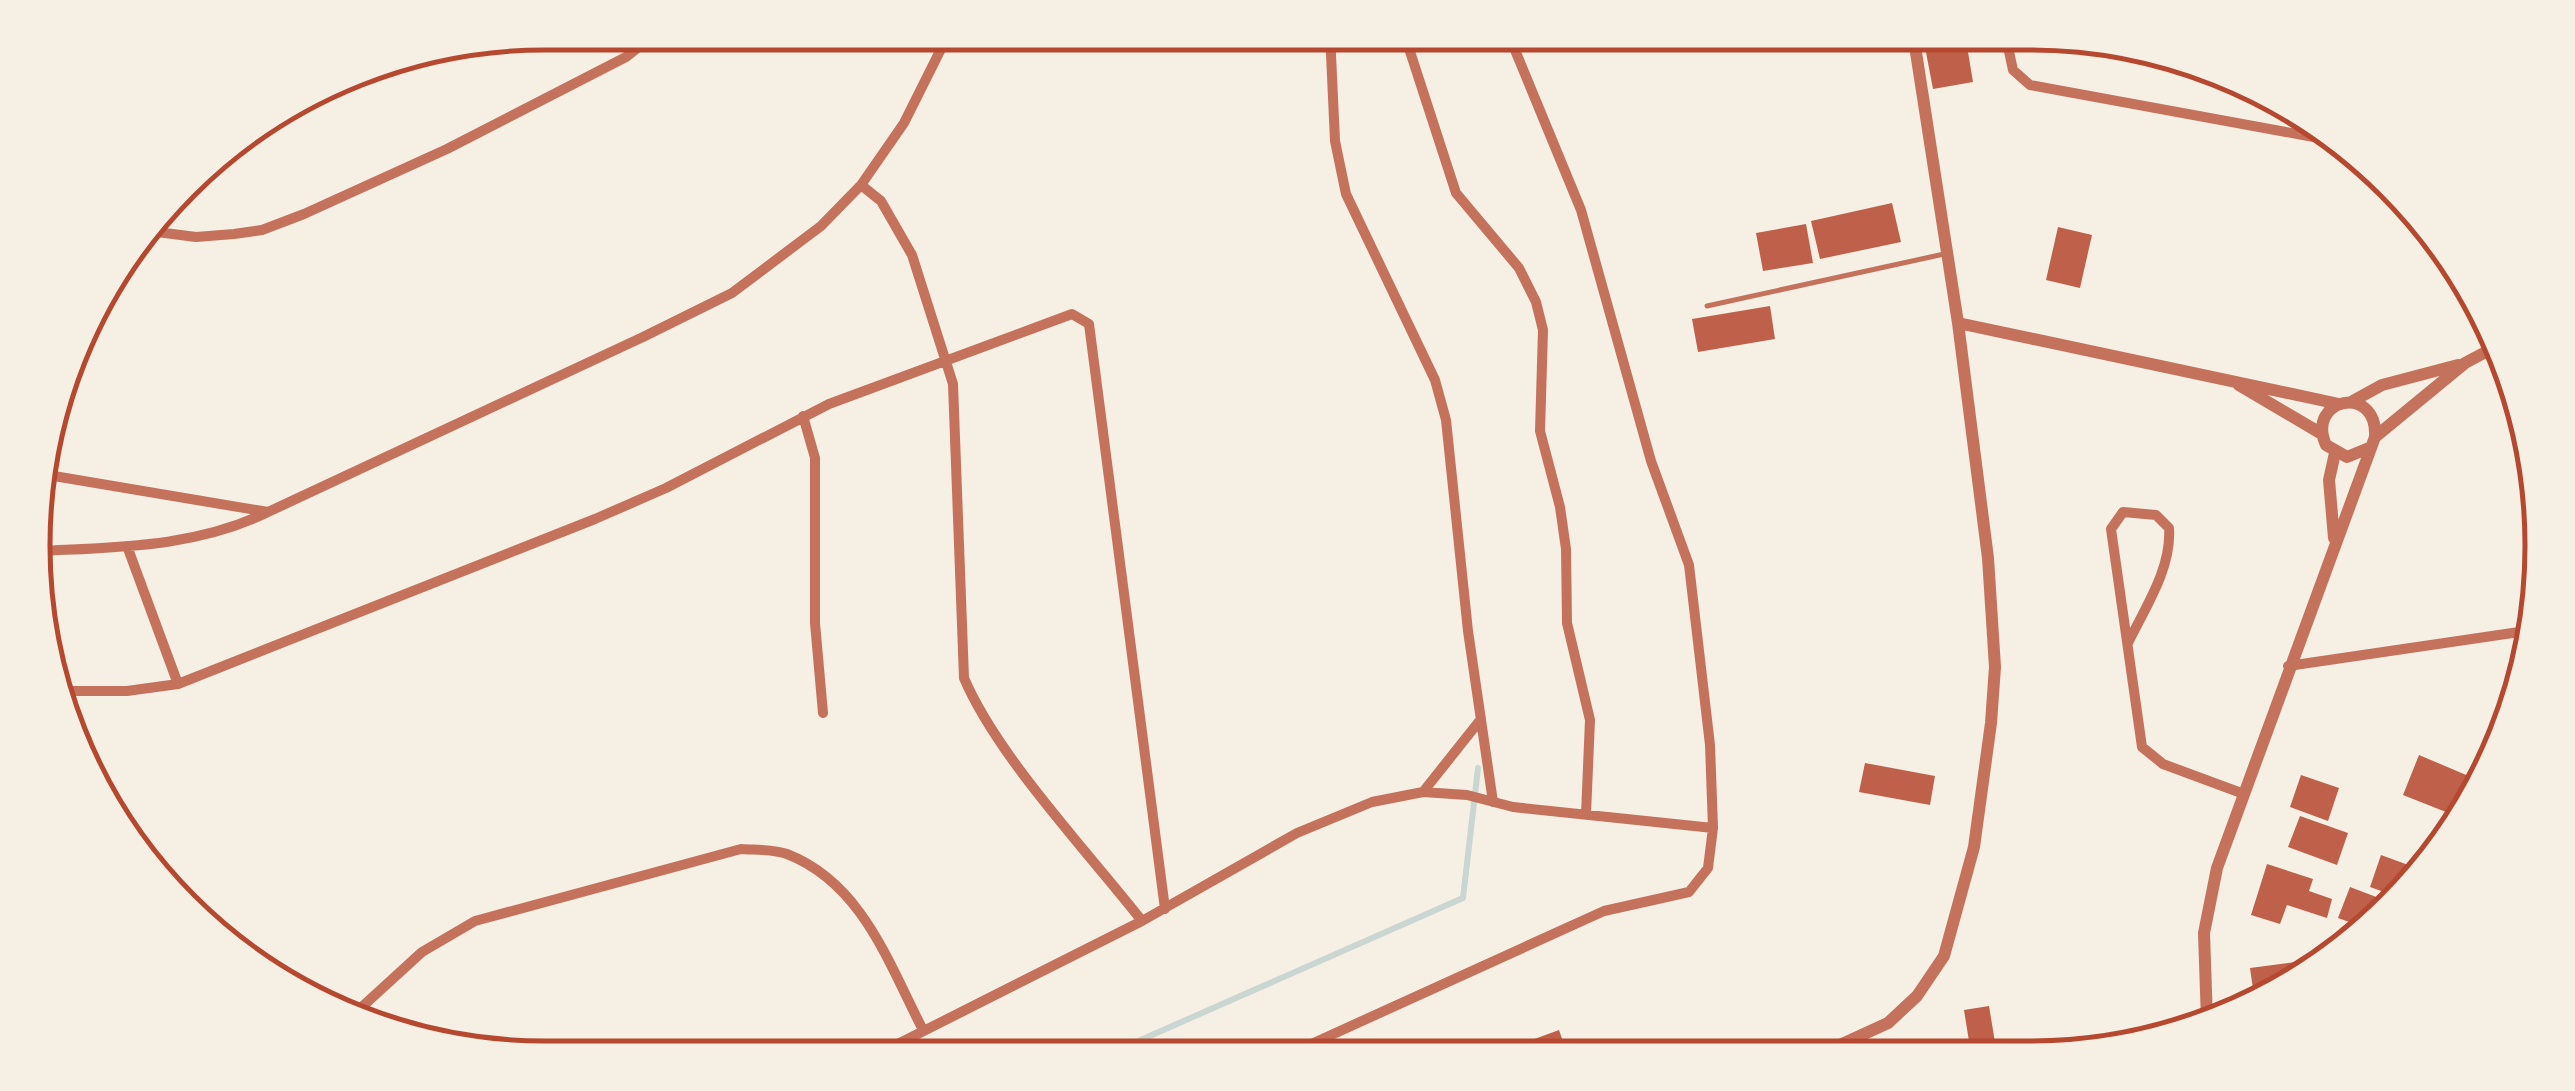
<svg xmlns="http://www.w3.org/2000/svg" width="2575" height="1091" font-family="Manrope,sans-serif">
  <style>
    .lines { fill: none; stroke-linecap: round; stroke-linejoin: round }
    .stream { stroke: #c9d6d2; stroke-width: 6 }
    .building { fill: #bf614a }
    .service { stroke: #c5725c; stroke-width: 5 }
    .minor { stroke: #c5725c; stroke-width: 10 }
    .tertiary { stroke: #c5725c; stroke-width: 12 }
    .rim { fill: none; stroke: #b5482f; stroke-width: 5 }
  </style>
  <rect width="100%" height="100%" fill="#f6efe4"/>
  <g class="lines">
    <path class="stream" d="M1102,1057L1463,898L1478,768"/>
  </g>
  <path class="building" d="M1966,40L1973,82L1933,89L1925,47Z
    M1892,203L1901,242L1820,259L1811,221Z
    M1806,224L1813,263L1763,271L1756,233Z
    M2058,227L2092,235L2080,288L2046,280Z
    M1770,306L1775,339L1698,352L1692,319Z
    M2419,755L2471,777L2456,816L2403,795Z
    M1865,763L1935,776L1930,805L1859,792Z
    M2301,775L2339,788L2328,821L2290,807Z
    M2300,816L2348,833L2337,865L2288,847Z
    M2381,855L2422,870L2398,897L2370,887Z
    M2267,864L2313,879L2309,891L2332,899L2327,918L2287,905L2280,924L2251,915Z
    M2350,887L2392,903L2369,929L2338,918Z
    M2317,959V965L2255,1003L2250,968Z
    M1989,1006L1997,1054H1971L1964,1010Z
    M1559,1030L1568,1056H1535L1529,1041Z"/>
  <g class="lines">
    <path class="service" d="M1707,306L1944,254"/>
    <path class="minor" d="M1330,33L1335,141L1346,194L1435,380L1446,420L1468,631L1493,802
      M1404,33L1456,193L1519,268L1536,302L1543,330L1540,431L1560,507L1566,549L1567,623L1590,720L1586,814
      M2005,33L2013,70L2030,85L2335,141
      M861,185L881,201L912,255L953,384L964,678C997,756 1088,852 1142,921
      M149,231L196,237L234,234L262,230L304,214L447,149L626,57L656,33
      M803,416L815,458V623L823,713
      M42,474L268,512L643,337L732,293L821,226L861,185L904,123L949,33
      M127,546L178,684
      M42,551C120,547 195,547 266,513
      M2128,643C2145,608 2172,568 2169,528L2156,515L2123,512L2111,529L2142,747L2163,764L2244,794
      M2288,666L2526,631
      M60,691H127L178,684L595,519L666,488L829,404L1072,314L1089,324L1165,909
      M1423,792L1481,719
      M352,1016L422,952L475,921L741,849C755,850 774,849 787,854C862,883 889,964 923,1030
      M1285,1056L1604,911L1689,892L1708,868L1713,828L1710,745L1689,565L1651,461L1581,210L1508,33
      M870,1058L1142,921L1297,833L1372,802L1423,792L1467,795L1513,807L1713,828"/>
    <path class="tertiary" d="M1958,323L2339,404
      M2239,385L2322,434
      M2351,402L2382,385L2458,365
      M2375,437L2465,363L2497,346
      M2334,538L2329,480L2335,453
      M2207,1021L2204,933L2217,868L2375,437C2378,383 2305,398 2326,445L2347,457L2369,448
      M1818,1055L1888,1023L1917,996L1944,956L1974,847L1991,723L1995,667L1988,558L1958,323L1913,33"/>
  </g>
  <path d="M0 0H2575V1091H0ZM545 50H2030A495 495 0 0 1 2525 545V546A495 495 0 0 1 2030 1041H545A495 495 0 0 1 50 546V545A495 495 0 0 1 545 50Z" fill="#f6efe4" fill-rule="evenodd"/>
  <path class="rim" d="M545 50H2030A495 495 0 0 1 2525 545V546A495 495 0 0 1 2030 1041H545A495 495 0 0 1 50 546V545A495 495 0 0 1 545 50Z"/>
</svg>
